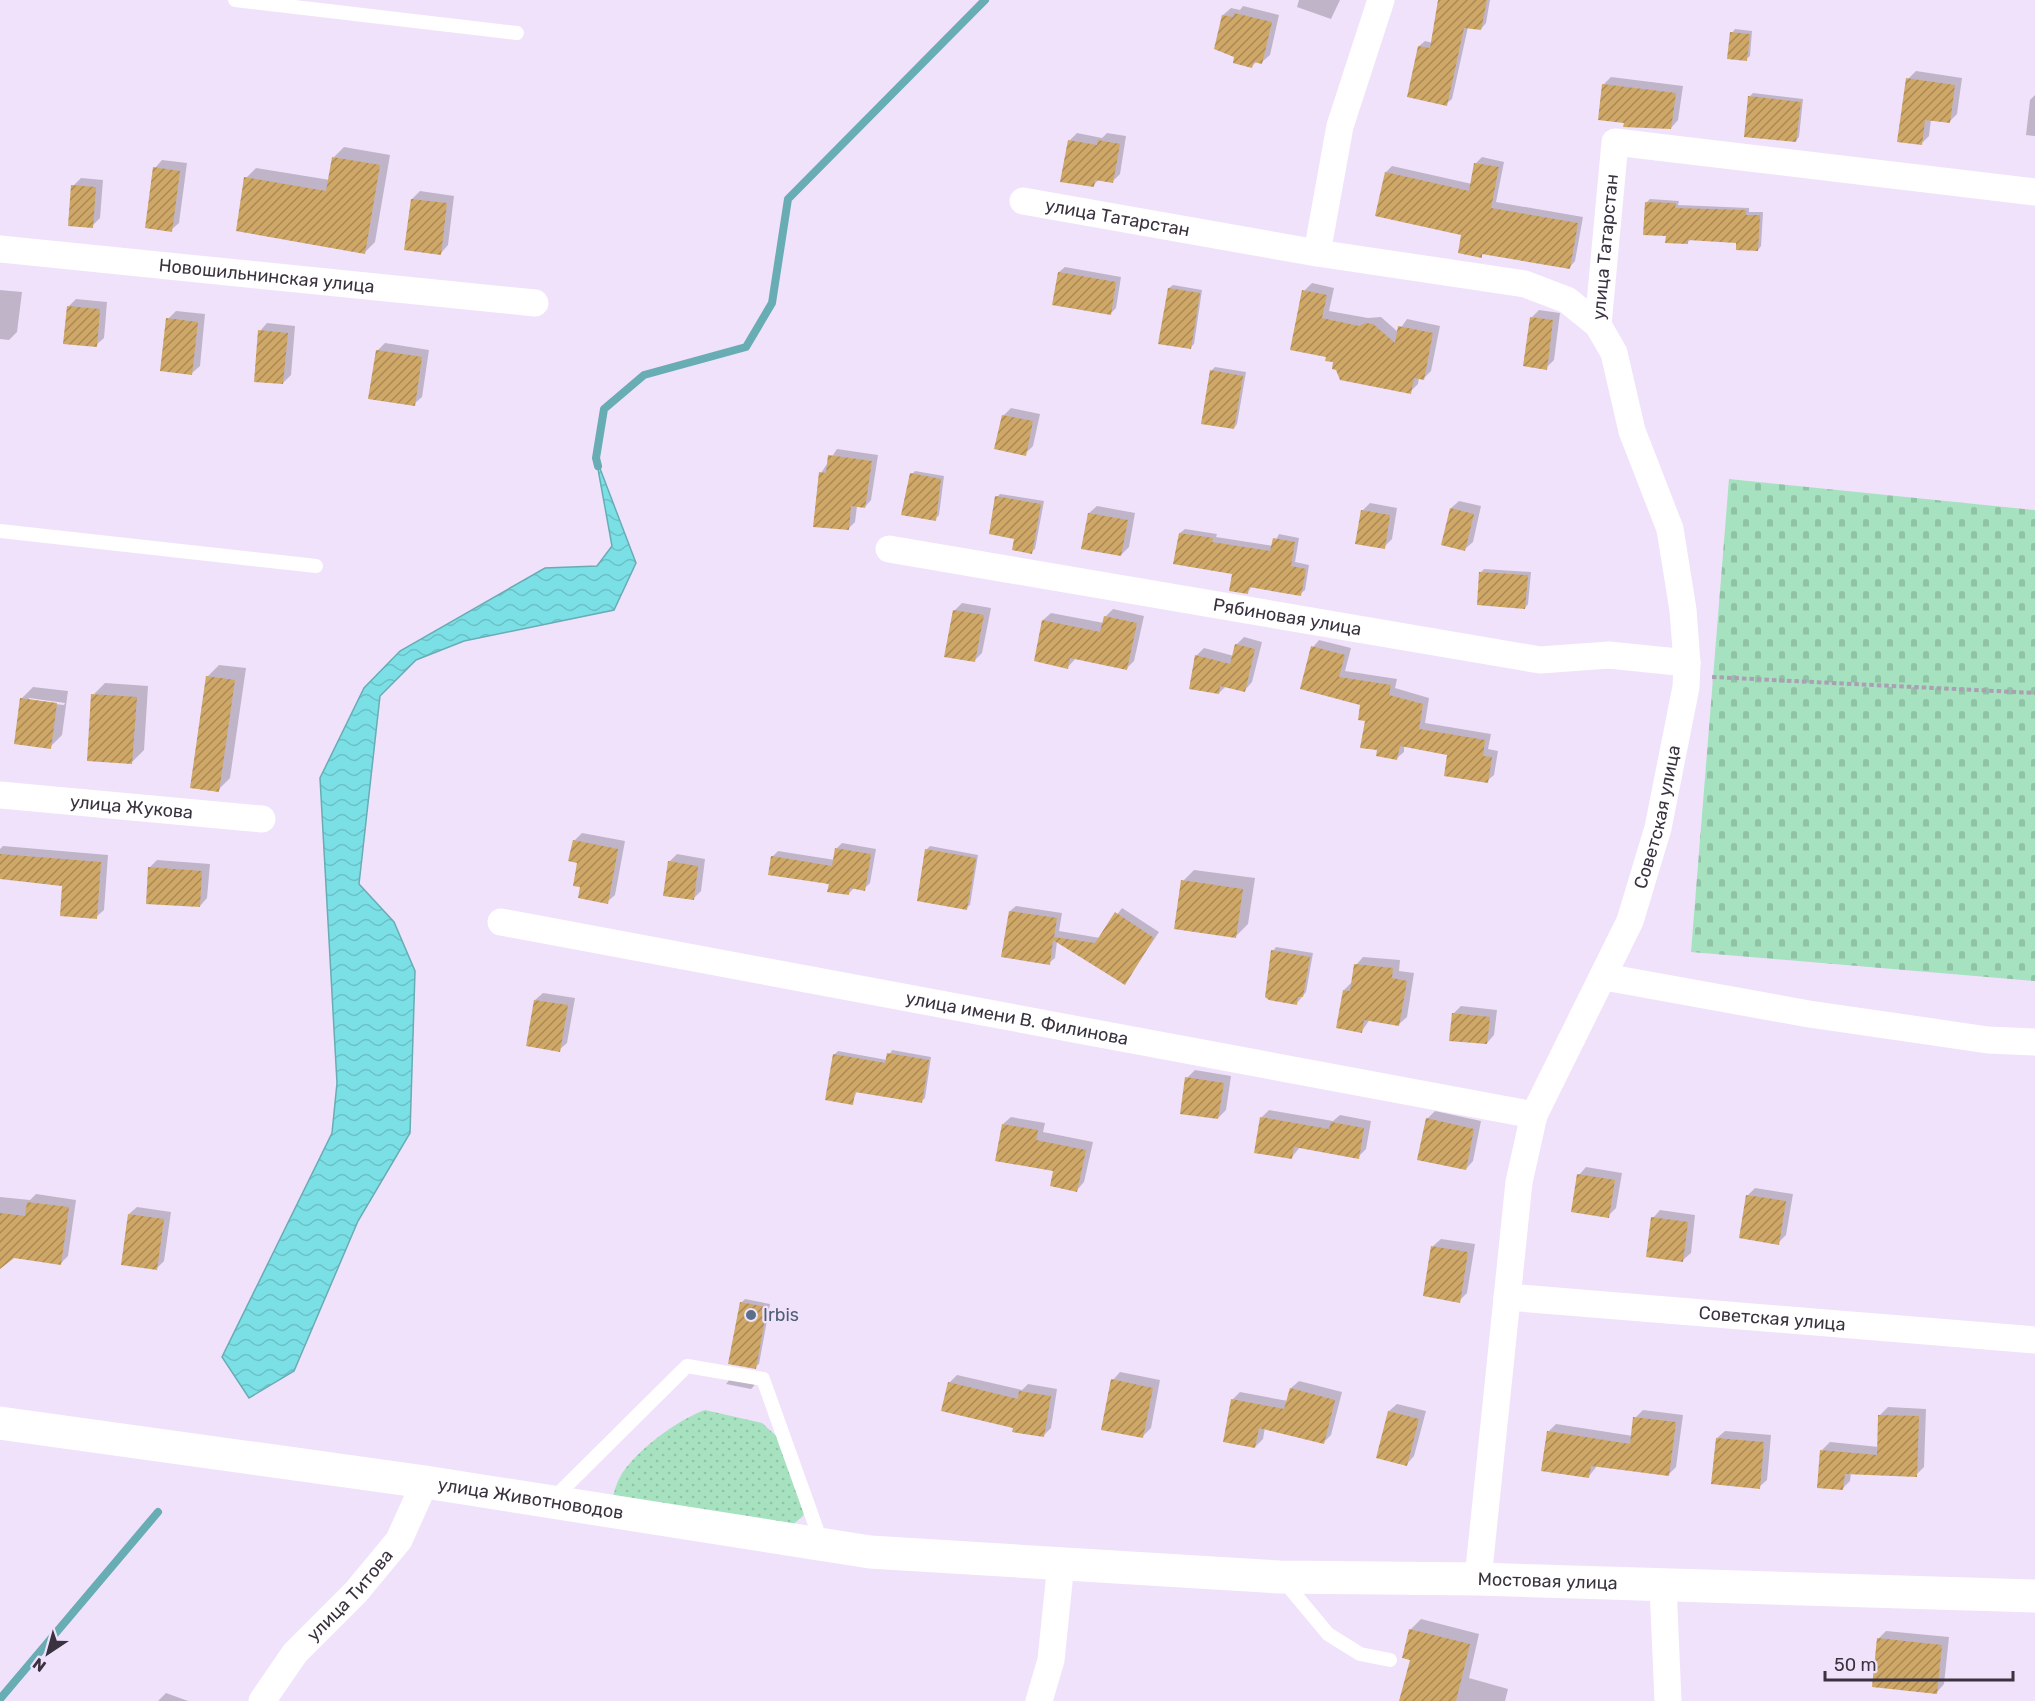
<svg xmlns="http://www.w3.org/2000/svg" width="2035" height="1701" font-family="Rubik,sans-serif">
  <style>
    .grass { fill: url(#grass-dots) }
    .cemetery { fill: url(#cemetery-stones) }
    .water { fill: url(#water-waves); stroke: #68acb4; stroke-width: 1.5 }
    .shadow { fill: #0003; fill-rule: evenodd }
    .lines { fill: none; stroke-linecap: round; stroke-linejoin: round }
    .stream { stroke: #68acb4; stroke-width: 8 }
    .building { fill: url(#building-hatch) }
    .path { stroke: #ab9fb3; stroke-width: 4; stroke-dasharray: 4.5 3; stroke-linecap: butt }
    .lane { stroke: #fff; stroke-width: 14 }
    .street { stroke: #fff; stroke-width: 27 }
    .secondary { stroke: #fff; stroke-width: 33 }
    .service-dot { fill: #5c6f8a; stroke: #f0e2fb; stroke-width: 2 }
    .labels { text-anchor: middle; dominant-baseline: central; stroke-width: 4.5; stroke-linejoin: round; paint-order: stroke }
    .street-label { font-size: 18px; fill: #3a333f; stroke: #f0e2fb }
    .service-label { font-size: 18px; fill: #4e5e75; stroke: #f0e2fb; text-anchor: start }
  </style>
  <defs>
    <pattern id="grass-dots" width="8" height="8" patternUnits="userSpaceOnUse" patternTransform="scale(1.5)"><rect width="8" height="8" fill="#a6e2bf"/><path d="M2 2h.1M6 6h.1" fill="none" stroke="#90c2a5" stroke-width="1.8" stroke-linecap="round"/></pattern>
    <pattern id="cemetery-stones" width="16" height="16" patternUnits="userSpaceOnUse" patternTransform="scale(1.5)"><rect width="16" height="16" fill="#a6e2bf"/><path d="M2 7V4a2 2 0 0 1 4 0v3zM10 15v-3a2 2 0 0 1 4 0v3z" fill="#90c2a5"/></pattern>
    <pattern id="water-waves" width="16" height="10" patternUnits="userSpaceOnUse" patternTransform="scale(1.5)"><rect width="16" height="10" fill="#7be0e6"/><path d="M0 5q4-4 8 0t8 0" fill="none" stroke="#6bc1c6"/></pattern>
    <pattern id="building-hatch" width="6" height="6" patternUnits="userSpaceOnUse" patternTransform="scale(1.5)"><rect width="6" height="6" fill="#cfa867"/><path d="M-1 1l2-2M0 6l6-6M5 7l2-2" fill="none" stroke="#a98956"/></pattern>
  </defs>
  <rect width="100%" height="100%" fill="#f0e2fb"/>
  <path class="grass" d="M705,1410L762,1423L783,1442L807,1504L803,1516L790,1527L612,1500C614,1493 616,1484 620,1477C635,1451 677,1420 705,1410Z"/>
  <path class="cemetery" d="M1729,479L2035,510V981L1691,952Z"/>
  <path class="water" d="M596,458L636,563L614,610L464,641L416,660L380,696L359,884L394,922L415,971L410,1133L358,1221L294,1371L249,1398L222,1357L332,1133L337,1083L320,778L364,688L400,651L545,568L597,566L612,546Z"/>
  <path class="shadow" d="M1299,0H1340L1331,19L1297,7Z
    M1440,0H1490L1486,23L1481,29L1468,27L1452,99L1446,104L1419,46L1425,41L1433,43Z
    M1243,6L1279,15L1270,55L1262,62L1257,61L1252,66L1236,56L1223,15L1231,8L1240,10Z
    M1735,29L1752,31L1750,56L1746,59L1732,33Z
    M1916,71L1962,78L1957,114L1949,122L1931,119L1929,136L1921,144L1908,79Z
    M1611,77L1683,86L1678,120L1671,128L1625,122L1603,85Z
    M1753,93L1803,99L1799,137L1796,141L1750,96Z
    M2035,95V136L2026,135L2030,100Z
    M1077,133L1102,138L1107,133L1126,136L1120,174L1112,182L1099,179L1093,186L1069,141Z
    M344,147L390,155L375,242L364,253L246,178L256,168L330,180L334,157Z
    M1482,157L1504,162L1496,202L1583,217L1575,261L1569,268L1484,253L1481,256L1463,234L1386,172L1392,166L1472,184L1476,163Z
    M162,160L187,163L179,223L171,230L155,168Z
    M81,178L103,180L100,218L92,226L73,186Z
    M420,191L454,196L448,245L441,253L412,199Z
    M1650,199L1679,201L1678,205L1749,208V212H1763L1761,246L1758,250L1738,241L1691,239L1687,243L1668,234L1646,203Z
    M1065,267L1121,277L1116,308L1110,314L1059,272Z
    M1312,283L1334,288L1329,311L1368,318L1381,317L1398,332L1407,319L1440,326L1431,371L1423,379L1419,378L1418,384L1410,392L1335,361L1304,291Z
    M1173,285L1202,290L1194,344L1190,348L1169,288Z
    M0,290L22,292L17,332L9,340L0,339Z
    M76,299L107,302L104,338L96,345L68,307Z
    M1539,310L1560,313L1554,360L1546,368L1532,317Z
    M176,311L205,314L200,366L192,373L168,319Z
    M267,323L295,326L291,375L283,383L260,331Z
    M385,343L429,350L422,397L414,404L377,351Z
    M1215,367L1246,372L1237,424L1234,428L1212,370Z
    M1011,408L1040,414L1033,446L1025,454L1003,416Z
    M837,449L878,455L871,500L865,507L857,506L855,522L848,529L821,473Z
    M915,471L944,476L939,515L935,519L912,474Z
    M1000,494L1044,501L1035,549L1031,552L1016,538L997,497Z
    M1459,501L1481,506L1473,542L1465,549L1451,508Z
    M1370,503L1397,508L1392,539L1384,547L1362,511Z
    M1097,506L1135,513L1129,547L1121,555L1089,513Z
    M1185,529L1217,534L1216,537L1273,546L1279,534L1299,538L1295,562L1309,565L1305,590L1300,594L1252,586L1247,593L1233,573L1180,533Z
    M1484,569L1531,572L1528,604L1525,608L1481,572Z
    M962,603L991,608L982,653L974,661L955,610Z
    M1113,609L1144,616L1134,661L1126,669L1076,658L1068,667L1043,620L1051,613L1104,623L1105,617Z
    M1244,637L1262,642L1252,682L1245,690L1226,686L1219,693L1196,656L1204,648L1234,656L1236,645Z
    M1319,640L1351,648L1345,671L1397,679L1395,688L1429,698L1425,723L1491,734L1488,749L1498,751L1494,775L1487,781L1449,754L1404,746V752L1397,758L1379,749L1362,704L1313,647Z
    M219,665L246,668L230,778L218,790L207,677Z
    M105,683L148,686L144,750L132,762L93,695Z
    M33,687L68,691L62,735L50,747L21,699ZM29,698L65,703L64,705L29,701Z
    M582,833L625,841L615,895L607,902L582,886L574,841Z
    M842,843L876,849L870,883L864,889L855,887L848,894L772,857L778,851L835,860L836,849Z
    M3,846L108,855L104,910L96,917L64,885L0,877V849Z
    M930,846L978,855L970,905L966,908L918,899L927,849Z
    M677,854L705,859L701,891L693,899L669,862Z
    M157,860L210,864L207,898L200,906L149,868Z
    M1194,870L1255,878L1248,924L1236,936L1182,882Z
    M1016,906L1062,913L1059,931L1100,938L1122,908L1159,932L1125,983L1057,941L1055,958L1049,963L1010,911Z
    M1276,947L1313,953L1306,992L1297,1003L1273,951Z
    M1363,957L1400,960L1399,971L1414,973L1407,1017L1399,1024L1370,1019L1362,1031L1344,990L1352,982L1356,965Z
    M543,993L575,998L567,1043L559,1050L535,1000Z
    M1461,1006L1497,1010L1494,1035L1487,1043L1453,1014Z
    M892,1050L931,1057L925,1098L921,1102L857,1091L852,1103L826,1098L835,1054L838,1051L887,1060Z
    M1195,1070L1231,1076L1226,1110L1218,1118L1187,1078Z
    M1269,1110L1333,1121L1340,1115L1371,1121L1366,1149L1358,1157L1300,1147L1292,1157L1261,1118Z
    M1435,1111L1481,1121L1473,1161L1466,1169L1427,1119Z
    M1011,1117L1045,1123L1043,1132L1093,1142L1084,1182L1077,1190L1003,1124Z
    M1586,1167L1622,1173L1616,1208L1608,1216L1579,1175Z
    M1755,1188L1793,1194L1786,1235L1778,1243L1748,1195Z
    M36,1194L76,1200L68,1256L61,1263L13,1257L0,1267V1197L30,1200Z
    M137,1207L171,1212L164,1261L157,1268L129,1214Z
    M1660,1210L1695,1215L1691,1253L1683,1260L1653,1218Z
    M1441,1239L1475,1244L1467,1293L1459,1301L1433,1246Z
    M745,1299L770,1304L759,1364L755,1367L741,1303Z
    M1120,1372L1160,1380L1151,1428L1143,1436L1113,1380Z
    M957,1375L1022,1390L1028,1384L1057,1389L1051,1428L1043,1436L1015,1427L949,1383Z
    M730,1379L755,1383L754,1386L751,1389L726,1384Z
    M1299,1381L1342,1392L1331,1435L1323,1443L1265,1427L1263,1439L1255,1447L1232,1400L1240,1392L1288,1401L1291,1388Z
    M1397,1404L1426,1411L1414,1456L1407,1464L1378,1457L1389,1411Z
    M1888,1407L1926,1409L1924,1467L1916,1475L1851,1473L1850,1481L1842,1489L1822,1450L1830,1442L1879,1447L1880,1415Z
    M1643,1410L1683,1415L1676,1467L1668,1475L1597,1466L1589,1476L1548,1432L1556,1424L1633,1436L1635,1418Z
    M1725,1431L1771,1435L1767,1480L1759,1487L1717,1438Z
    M1421,1619L1479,1634L1469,1678L1508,1689L1505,1701H1401L1412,1659L1410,1630Z
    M1886,1631L1949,1637L1944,1684L1937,1692L1878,1639Z
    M166,1693L188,1701H158Z"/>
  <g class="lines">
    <path class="stream" d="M598,466L596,458L604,409L644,375L746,347L772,303L788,199L985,0
      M0,1699L158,1512"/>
  </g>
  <path class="building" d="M1438,0H1487L1481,30L1464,28L1447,106L1407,97L1418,46L1430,48Z
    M1234,13L1272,22L1262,64L1254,62L1252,68L1233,63L1234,57L1214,49L1222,15L1233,17Z
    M1730,32L1750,34L1747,61L1727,59Z
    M1906,78L1955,85L1950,123L1925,120L1922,145L1897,142Z
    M1602,84L1676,93L1671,129L1623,127L1624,123L1598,120Z
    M1748,96L1801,102L1796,142L1744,137Z
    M1068,140L1097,145L1098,140L1120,144L1113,183L1095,180L1094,187L1060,182Z
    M332,157L380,165L365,254L236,231L244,177L326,191Z
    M1474,163L1499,167L1491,208L1578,223L1570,269L1482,254V258L1458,253L1461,235L1375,216L1385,172L1469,191Z
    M153,167L180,171L172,232L145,228Z
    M71,185L96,187L93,228L68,226Z
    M411,199L447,203L441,255L404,250Z
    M1645,202L1676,203L1675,208L1746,210V215H1760L1758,251L1736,250V243L1688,240V244L1665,243L1666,236L1643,235Z
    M1058,272L1116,282L1111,315L1052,305Z
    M1168,288L1200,293L1191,349L1158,344Z
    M1302,290L1327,295L1322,318L1359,326L1366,323L1373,324L1395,343L1398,326L1433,333L1424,380L1414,378L1411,394L1340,380L1336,370L1332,369L1333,362L1325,361L1326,357L1290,350Z
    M67,306L100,309L97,347L63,344Z
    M1530,317L1553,320L1547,370L1523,366Z
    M166,318L198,322L192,375L160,371Z
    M258,330L288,333L283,384L254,382Z
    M376,350L422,357L415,406L368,399Z
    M1210,370L1243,376L1234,429L1201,424Z
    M1002,415L1033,421L1026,456L994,449Z
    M828,455L872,461L865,508L851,506L849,530L813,527L819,472L826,473Z
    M910,473L941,479L936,521L901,515Z
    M995,496L1041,504L1032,554L1012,550L1014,539L989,534Z
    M1450,508L1474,514L1465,551L1441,545Z
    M1361,510L1390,515L1385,549L1355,544Z
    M1088,513L1128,520L1121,556L1081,549Z
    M1179,533L1213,538L1212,542L1270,551L1273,538L1295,542L1291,566L1306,569L1301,596L1249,587L1248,594L1229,591L1232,574L1173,564Z
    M1479,572L1528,575L1525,609L1477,605Z
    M953,610L984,615L975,662L944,657Z
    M1104,616L1137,623L1127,670L1070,658L1068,669L1034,661L1042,620L1100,632Z
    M1235,644L1255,649L1245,692L1220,686L1219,694L1189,689L1195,655L1230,664Z
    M1311,646L1345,655L1339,677L1391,685L1389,695L1423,704L1419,729L1485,740L1483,756L1492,757L1488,783L1444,776L1447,755L1400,746L1397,760L1376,756L1377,750L1360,748L1365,721L1358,720L1360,705L1300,689Z
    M206,676L235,680L219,792L190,788Z
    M91,694L137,697L132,764L87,761Z
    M20,698L57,703L51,749L14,744Z
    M573,840L618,849L608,904L578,898L580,887L573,886L577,863L568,861Z
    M835,848L871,854L865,891L850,888L849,895L827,892L829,884L768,875L771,856L832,866Z
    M925,849L976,858L967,910L917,901Z
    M0,854L101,862L97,919L60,916L62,886L0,879Z
    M668,861L698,866L694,900L663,896Z
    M148,867L202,871L200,907L146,904Z
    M1181,880L1243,889L1236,938L1174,929Z
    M1009,911L1057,918L1054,937L1095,943L1115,912L1154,938L1125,985L1053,940L1050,965L1001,957Z
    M1271,950L1310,957L1303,997H1298L1297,1005L1269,1000L1265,997Z
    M1354,964L1393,968L1392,978L1407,981L1399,1026L1364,1020L1362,1033L1336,1028L1343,990L1350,991Z
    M534,1000L568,1005L560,1052L526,1046Z
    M1452,1013L1490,1017L1487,1044L1449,1041Z
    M887,1053L929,1060L922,1103L855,1092L853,1105L825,1100L833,1054L885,1063Z
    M1185,1077L1224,1083L1218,1119L1180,1114Z
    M1260,1117L1329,1129L1331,1122L1364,1128L1359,1159L1294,1147L1292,1159L1254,1153Z
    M1426,1118L1474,1129L1466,1170L1417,1160Z
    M1002,1124L1038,1130L1036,1140L1086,1150L1077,1192L1050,1186L1053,1171L995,1161Z
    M1577,1174L1615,1180L1609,1218L1571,1212Z
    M1746,1195L1786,1201L1779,1245L1739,1238Z
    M27,1202L69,1207L61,1265L14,1258L0,1269V1213L25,1216Z
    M128,1214L164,1219L157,1270L121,1265Z
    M1651,1217L1688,1222L1683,1262L1646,1257Z
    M1431,1246L1468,1252L1460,1303L1423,1296Z
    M740,1302L767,1307L756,1369L728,1364Z
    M1111,1379L1153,1388L1143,1438L1101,1430Z
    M948,1382L1018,1399L1019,1391L1051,1396L1044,1437L1012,1432L1013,1428L941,1411Z
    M1290,1388L1335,1400L1324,1444L1259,1428L1255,1448L1223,1442L1231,1399L1284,1409Z
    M1388,1411L1419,1419L1407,1466L1376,1458Z
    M1878,1415L1919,1416L1917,1477L1845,1474L1843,1490L1817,1488L1820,1450L1877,1455Z
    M1633,1417L1676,1422L1669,1476L1591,1466L1589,1478L1541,1471L1547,1431L1630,1444Z
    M1716,1438L1764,1442L1760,1489L1711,1484Z
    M1409,1629L1470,1644L1456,1701H1399L1410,1660L1402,1658Z
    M1877,1638L1942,1645L1937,1694L1872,1687Z"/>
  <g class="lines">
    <path class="path" d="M1712,677L2035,693"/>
    <path class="lane" d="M235,0L517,33
      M0,531L316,566
      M553,1499L687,1366L763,1379L822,1544
      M1283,1580L1328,1634L1360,1654L1390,1660"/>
    <g class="street">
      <path id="s1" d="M1023,201L1317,253L1525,284L1567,300L1598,325L1615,142L2035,192"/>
      <path id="s2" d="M0,249L535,303"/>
      <path d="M1317,253L1340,126L1381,0"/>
      <path id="s3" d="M889,549L1540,660L1609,655L1687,663"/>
      <path id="s4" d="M0,795L262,819"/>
      <path id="s5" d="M501,922L1534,1115"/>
      <path d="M1605,977L1809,1014L1988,1040L2035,1042"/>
      <path id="s6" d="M1507,1297L2035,1340"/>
      <path id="s7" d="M1478,1579L1519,1182L1534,1115L1630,921L1658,828L1686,687L1687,663L1683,610L1670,529L1632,431L1614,353L1598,325"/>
      <path d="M1663,1586L1668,1701"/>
      <path id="s8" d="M262,1701L295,1653L356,1592L399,1540L425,1482"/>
      <path d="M1039,1701L1051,1660L1061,1563"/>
    </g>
    <path class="secondary" id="s9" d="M0,1423L425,1482L870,1552L1279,1577L1478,1579L2035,1596"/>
  </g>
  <circle class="service-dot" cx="751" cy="1315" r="6"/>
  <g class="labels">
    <g class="street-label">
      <text stroke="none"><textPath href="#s1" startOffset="96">улица Татарстан</textPath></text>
      <text stroke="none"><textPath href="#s1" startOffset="672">улица Татарстан</textPath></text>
      <text stroke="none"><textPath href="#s2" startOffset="268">Новошильнинская улица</textPath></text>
      <text stroke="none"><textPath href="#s3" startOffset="404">Рябиновая улица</textPath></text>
      <text stroke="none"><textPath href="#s4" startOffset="132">улица Жукова</textPath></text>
      <text stroke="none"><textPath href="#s7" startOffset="792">Советская улица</textPath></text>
      <text stroke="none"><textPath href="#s5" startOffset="525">улица имени В. Филинова</textPath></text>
      <text stroke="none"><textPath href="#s6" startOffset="266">Советская улица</textPath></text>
      <text stroke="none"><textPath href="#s9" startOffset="536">улица Животноводов</textPath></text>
      <text stroke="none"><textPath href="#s9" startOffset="1558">Мостовая улица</textPath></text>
      <text stroke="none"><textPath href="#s8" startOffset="138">улица Титова</textPath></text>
    </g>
    <g class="service-label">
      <text x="763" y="1315">Irbis</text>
    </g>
  </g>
  <g transform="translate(48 1653) rotate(216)" stroke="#f0e2fb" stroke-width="4.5" paint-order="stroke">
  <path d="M0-4.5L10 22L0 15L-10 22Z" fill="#3a333f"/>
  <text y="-9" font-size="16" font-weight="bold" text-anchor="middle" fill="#3a333f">N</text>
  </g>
  <path d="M1825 1671v9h188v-9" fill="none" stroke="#3a333f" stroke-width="3"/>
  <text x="1834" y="1671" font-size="18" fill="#3a333f" stroke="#f0e2fb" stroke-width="4.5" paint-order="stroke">50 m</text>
</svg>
